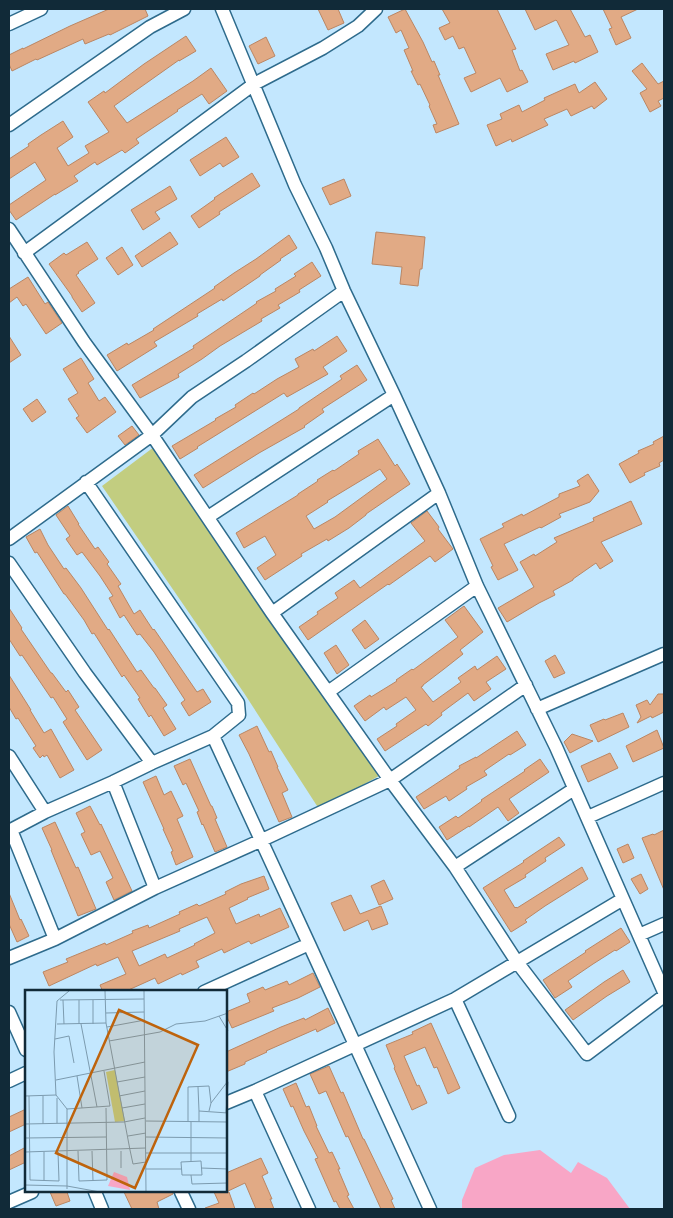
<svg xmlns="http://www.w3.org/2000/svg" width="673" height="1218" font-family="'Golos Text',sans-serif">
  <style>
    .green { fill: #c2cd80 }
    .water { fill: #f8a6c6 }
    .building { fill: #e1aa85; stroke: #bb8663; fill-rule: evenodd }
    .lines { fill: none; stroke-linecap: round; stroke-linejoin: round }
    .minor-casing { stroke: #2e6b8c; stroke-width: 15 }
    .minor { stroke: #fff; stroke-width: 12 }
    .inset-road { fill: none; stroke: #7c9baf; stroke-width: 1 }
    .view { fill: #be630c; fill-opacity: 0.15; stroke: #be630c; stroke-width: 2.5 }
    .inset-edge { fill: none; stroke: #112a38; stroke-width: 2.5 }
  </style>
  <rect width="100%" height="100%" fill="#c3e7fe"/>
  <path class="green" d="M158,444L388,771L319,809L244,693L102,486Z"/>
  <path class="water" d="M540,1150L571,1173L578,1162L607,1178L630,1209H462V1200L475,1168L504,1155Z"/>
  <path class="building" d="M109,9H145L148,16L110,35L109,34L85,44L83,39L37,60L36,59L12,71L9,64V55L23,48V49L70,26Z
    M318,9H338L344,23L328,30Z
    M405,9L423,42L432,62L434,61L440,75H438L459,124L436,133L433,125L437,124L429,106L430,105L420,84L418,85L411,71H413L404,50L409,48L401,30L396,33L388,17Z
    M442,9H497L516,49L512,50L520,71L522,70L528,82L507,92L500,78L471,92L464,78L476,73L464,47L459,49L453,36L445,40L439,28L450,23Z
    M525,9H570L585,37L590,35L598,52L575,63L574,61L553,70L546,54L569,45L557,21L556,20L535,30Z
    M603,9H638L621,17L631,38L616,45L609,29L612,28Z
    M186,36L196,51L179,61V60L114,106L127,123L193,81L211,68L227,91L209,104L202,94L177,110L178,111L136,139L139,143L125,153L122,150L97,165L95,162L74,176L78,181L55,195V194L16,220L9,210V205L46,180L35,162L9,179V159L29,146L28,144L41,135L63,121L73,137L57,148L68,166L89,153L85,146L109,132L88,102L104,91L105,93L144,64Z
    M266,37L275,56L258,64L249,46Z
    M642,63L658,84L664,81V98L658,101L661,106L650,112L640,93L647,89L632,71Z
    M595,82L607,99L594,109L592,106L571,116L567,109L544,119L548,125L512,142L511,139L496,146L487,125L502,119L500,114L519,105L522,112L545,100L544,98L575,84L579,93Z
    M226,137L239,157L223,167L220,163L200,176L190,160Z
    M252,173L260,186L219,212L220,214L199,228L191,216L215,199L214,198Z
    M344,179L351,196L330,205L322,188Z
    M170,186L177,199L155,212L160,219L143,230L131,210Z
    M170,232L178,244L142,267L135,256Z
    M376,232L425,237L422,269H420L418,286L400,284L402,267L372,264Z
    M289,235L297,248L280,259L281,260L260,275V276L223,301L222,299L197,314L198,316L154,342L157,346L117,371L107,355L127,343L128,345L154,330L153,329L215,288L214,287L234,273L256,259Z
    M87,242L98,259L78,272L79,273L76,275L95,303L82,312L72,297V296L49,264L64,253L66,255Z
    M122,247L133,265L118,275L106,258Z
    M312,262L321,276L299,290L300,292L278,305L280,308L261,319L262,321L220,346L202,359L178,374L179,377L140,398L132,385L194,348L193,346L214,332L257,303L256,302L276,291L275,289L296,276L294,274Z
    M28,277L45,304L48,302L62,323L46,334L26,304L23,306L17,297L9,303V289Z
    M9,336L21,355L9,363Z
    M337,336L347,351L323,367L328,374L287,397L284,393L197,447L198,448L180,459L172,446L216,420L215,419L236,407L235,405L253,393L254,394L277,379L299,367L295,359L313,349L314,351Z
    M81,358L94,379L88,383L99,401L105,397L116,412L87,433L76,418L79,416L68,399L78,393L63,369Z
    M357,365L367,380L322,409L324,412L304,426L305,427L259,453L203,488L194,475L299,409V408L342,379L340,376Z
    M37,399L46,412L32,422L23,409Z
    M132,426L139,435L125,445L118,436Z
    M664,436V460L659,463L660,466L644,473L645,475L630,483L619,464L639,453L638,451L654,444L653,442Z
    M378,439L395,466L397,464L410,484L366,514V515L349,528L328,541L327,539L301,554L302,556L265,580L257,568L276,555L265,536L244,548L236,533L298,495V494L318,481L317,480L333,470L334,471L359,454L358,451ZM380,469L387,479L335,517L314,529L306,516L328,502L327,501Z
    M588,474L599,491L590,502L559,514L561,517L541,528L540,527L504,544L518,570L498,580L491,567L493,566L480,539L504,527L502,524L522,514L523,516L559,497V494L580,486L577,481Z
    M631,501L642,524L601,542L613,561L600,569L596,563L573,579V580L553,591L555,595L539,603L507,622L498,608L534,587L520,562L534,554L535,556L557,542L554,538L594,521L593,518Z
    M68,506L79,524H78L95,549L98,547L109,562L107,564L121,584L118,586L134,614L140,610L153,630L154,629L197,692L203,689L211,702L189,716L181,703L185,700L154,652L140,634L137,635L124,615L120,618L109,598L113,596L100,576L82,552L77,555L66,539L70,536L56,515Z
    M427,511L439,527L438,529L453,549L435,562L430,556L389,585L388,584L308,640L299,627L318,614L317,612L338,598L335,593L354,580L360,588L425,541L411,523Z
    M40,529L48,545L64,569L66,568L81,588L108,630L109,629L137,672L141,670L154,688H155L167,705L163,708L176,729L164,736L151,715L149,717L138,699L140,698L124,675L122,677L94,633L92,634L84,620L65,594H64L37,552L35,553L26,537Z
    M464,606L483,632L460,650L463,654L444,669L423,685V686L421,687L433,702L461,682L458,678L475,666L477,670L497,656L506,669L486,682L491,689L474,701L468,693L441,713L442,715L428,726L426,724L385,751L377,739L397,726L396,724L416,710L406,697L386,710L384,707L365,721L354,706L370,695L371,697L397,681L396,680L412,669L413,670L458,637L445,620Z
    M9,608L22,628L21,629L51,673H52L66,692L68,690L79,707L75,710L102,750L87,760L63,722L67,719L53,697L51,698L22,655L20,656L9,639Z
    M365,620L379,639L365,649L352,630Z
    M336,645L349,665L337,674L324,653Z
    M555,655L565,673L554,678L545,661Z
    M9,675L31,710H30L44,733L51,729L74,770L60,778L47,755L44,757L43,755L40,758L33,748L36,746L18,718L16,719L9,707Z
    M658,694H664V712L652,718L651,716L637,723L641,717L636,705L647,700L650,705Z
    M623,713L629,727L598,742L590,725L604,719L605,720Z
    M257,726L269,752L271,751L278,767H277L288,790L282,793L292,817L279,822L249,754L239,735Z
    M657,730L664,748L633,762L626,746Z
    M517,731L526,745L510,755L509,754L484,771L487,775L466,787L467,789L449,801L446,796L424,809L416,797L460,768L459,766L476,757V758Z
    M572,734L593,741L570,753L564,742Z
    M610,753L618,768L588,782L581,766Z
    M190,759L211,806H212L217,818L215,819L227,847L215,852L203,824L202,825L197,812L199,811L186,783L183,785L174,766Z
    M540,759L549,772L509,799L519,813L508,821L498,807L469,827V826L447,840L439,827L456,816L458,818L482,801L481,800L525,771L524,770Z
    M156,776L164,795L171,791L183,816L177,819L193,857L176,865L171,852L173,851L163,829H164L143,782Z
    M90,806L100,825L101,824L132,891L114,900L106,882L113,878L100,851L91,855L81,834L85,832L76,813Z
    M55,822L76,868L78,867L96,909L78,916L51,850H52L42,828Z
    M664,830V890L642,838L653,834L654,835Z
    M559,837L565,845L545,858L546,861L525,875L526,877L504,890L515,908L516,907L517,908L582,867L588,879L545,906L525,920L527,922L511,932L483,888L524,862L523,861Z
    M628,844L634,858L623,863L617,849Z
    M641,874L648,889L640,894L631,879Z
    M264,876L269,889L247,898L248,899L229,908L236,924L259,914L260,917L280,908L289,927L251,944L249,941L224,953L222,949L196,961L199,967L182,975L181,973L158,984L155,978L124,992H103L100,985L126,974L118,957L97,966L96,964L49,986L43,972L68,962L66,959L105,943L106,945L133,933L132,931L148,925L149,928L180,914L179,912L197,904L199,906L226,894L225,892L241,884ZM207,917L215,933L194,944L195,945L167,958L165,954L139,966L132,951L180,931L179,929Z
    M384,880L393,899L379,905L371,886Z
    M9,893L20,920L21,919L29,936L17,942L9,924Z
    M351,895L360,914L381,906L388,924L372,930L368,920L344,931L331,903Z
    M621,928L630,942L616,951L615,950L593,964L568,981L572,987L555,998L543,980L586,952L585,951Z
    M623,970L630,982L607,996L573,1020L565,1010L604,982Z
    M313,973L320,987L298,998L272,1008L274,1011L232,1028L226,1015V1012L250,1002L247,994L263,987L265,990L287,981L289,985Z
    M328,1008L335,1023L317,1032L316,1029L266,1051L267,1052L245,1062V1064L226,1072V1052L281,1027L304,1018L305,1020Z
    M431,1023L460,1088L448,1094L437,1067L434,1068L425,1047L404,1056L417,1086L419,1085L427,1103L412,1110L394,1068L395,1067L386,1045L413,1034L412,1032Z
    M329,1066L341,1093L343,1092L363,1139H364L393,1199L391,1200L395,1209H381L348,1136L346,1137L326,1091L319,1094L310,1074Z
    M296,1083L306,1107L309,1106L317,1126H316L329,1153L332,1152L340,1169H338L349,1195L347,1196L354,1209H340L336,1201L334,1202L315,1159L318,1158L304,1131L293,1106L291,1107L283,1089Z
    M26,1109V1124L9,1132V1117Z
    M26,1147V1162L9,1170V1156Z
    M261,1158L268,1173L262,1176L272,1199H270L274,1209H256L245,1183L226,1192V1173Z
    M50,1192H67L70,1201L56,1206Z
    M124,1192H173V1194L157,1202L159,1209H132Z
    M214,1192H229L235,1209H205V1208L219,1203Z"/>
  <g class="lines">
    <defs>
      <path id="minor" d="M222,9L295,185L326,248L344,291L394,395L439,493L477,586L556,747L664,992
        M9,24L41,9
        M9,125L150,27L184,9
        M9,229L84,342L152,435L272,613L390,780L455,867L517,962L587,1054L664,996
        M24,253L151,160L254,84L323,48L358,26L376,9
        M208,517L394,395
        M9,539L152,435L192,397L246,361L344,291
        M9,563L85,673L152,763
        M272,613L439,493
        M328,692L477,586
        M537,709L664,654
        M213,736L309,944L430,1209
        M9,756L45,812
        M113,782L155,888
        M588,817L664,783
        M11,830L55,939
        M9,831L45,812L113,782L152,763L213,736L239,715L238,703L86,482
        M455,867L574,789
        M639,935L664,924
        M9,958L55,939L155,888L262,840L390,780L526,685
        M204,992L309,944
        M455,999L509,1116
        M9,1012L26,1050
        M9,1081L26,1073
        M255,1091L309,1209
        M226,1103L255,1091L455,999L623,899
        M95,1192L102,1209
        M181,1192L189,1209
        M9,1202L32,1192"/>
    </defs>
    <use href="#minor" class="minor-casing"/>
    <use href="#minor" class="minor"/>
  </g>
  <g transform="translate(25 990)">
    <rect width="202" height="202" fill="#c3e7fe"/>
    <path d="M90,80L100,131L90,132L81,82Z" fill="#c2cd80"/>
    <path d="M89,182L102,187L105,200L83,196Z" fill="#f8a6c6"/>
    <path class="inset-road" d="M80,1L81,33L105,160L108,174L121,172M119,1L121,202M35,10L119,9M38,10L39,34M54,10V34M68,10V34M81,23L119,22M194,26L203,41M32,34L81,33M56,34L72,117M82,37L120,30M30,49L44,46L49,73M84,51L135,42L151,34L180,31L203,23M52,86L57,118M31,90L120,72M92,92L120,87M173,97L174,121M0,106L31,105M4,106L5,190L34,191L33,162M94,106L120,101M32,108V133M97,118L120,114M42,119L85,116L79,81M184,121L186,113L203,91M201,123L203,92M121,131L203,132M163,132V97L184,96L186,113M174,132V121L203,123M0,134L99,132L120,128M18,134V106M103,146L121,143M121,147L203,148M0,148L81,147M53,161L54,191L82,190L81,118M67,161L68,191M96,161V178M0,162L121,158M19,162V191M121,163H203M176,171L177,185H157L156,172ZM166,172V132M176,178L203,179M121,179H157M166,185L167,194L202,193M0,195L42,196L75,202M42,199V119L31,105L29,62L32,11L44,1"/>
    <path class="view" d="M94,20L173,55L110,198L31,163Z"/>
    <rect width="202" height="202" class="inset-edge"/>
  </g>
  <rect width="673" height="1218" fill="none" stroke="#112a38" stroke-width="20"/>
</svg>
